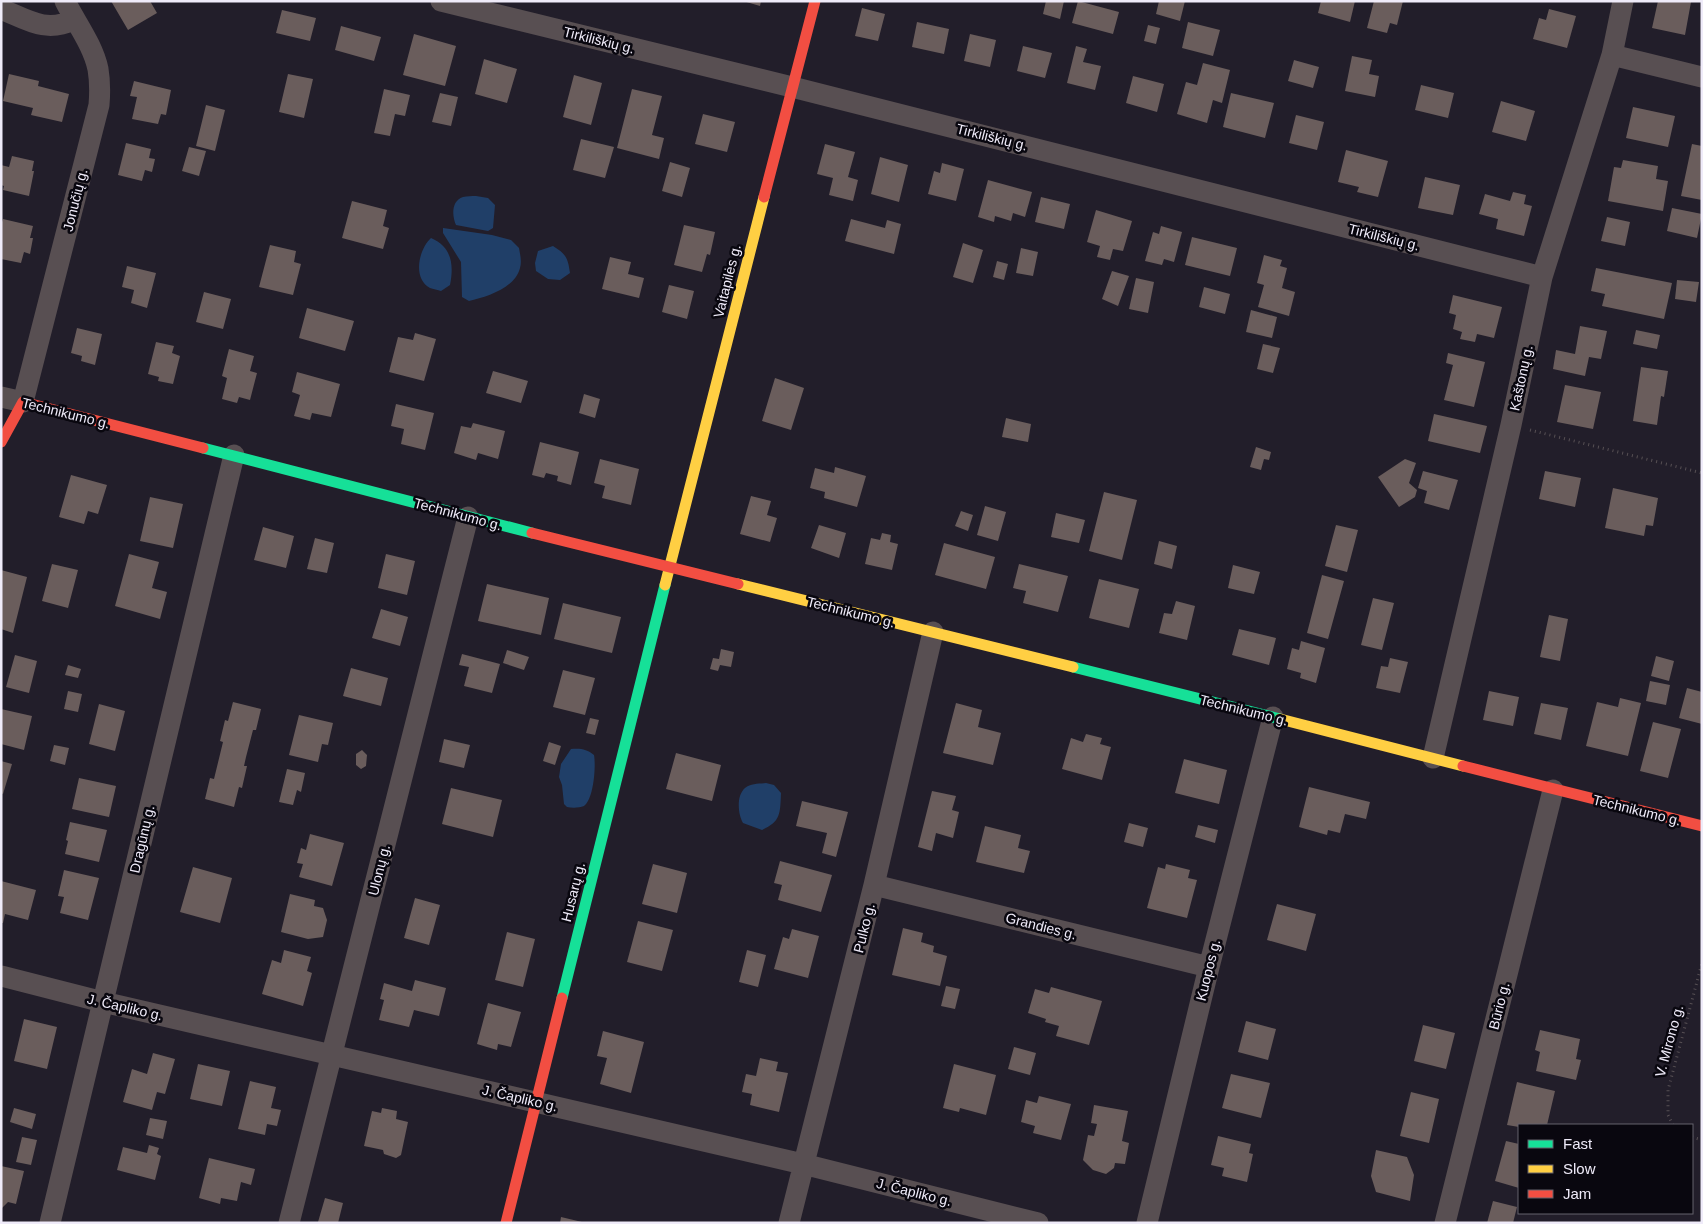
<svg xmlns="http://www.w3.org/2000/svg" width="1703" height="1224" font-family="Arial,sans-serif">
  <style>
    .water { fill: #203f68 }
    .building { fill: #6a5d5c }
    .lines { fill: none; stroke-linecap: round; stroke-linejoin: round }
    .path { stroke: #575054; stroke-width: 3; stroke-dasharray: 1 4; stroke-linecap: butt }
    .street { stroke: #584f52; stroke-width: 21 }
    .fast { stroke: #16e098; stroke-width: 11 }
    .slow { stroke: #ffcf43; stroke-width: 11 }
    .jam { stroke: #f24e42; stroke-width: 11 }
    .labels { text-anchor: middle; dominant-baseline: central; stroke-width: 5; stroke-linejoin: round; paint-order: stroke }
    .street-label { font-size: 14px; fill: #efebf9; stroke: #09070f }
  </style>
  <rect width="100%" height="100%" fill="#221e2a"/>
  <path class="water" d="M476,196L488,198L495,205L493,228L488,231L456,225C452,216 451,201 463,197C467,196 472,196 476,196Z
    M443,228L492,235L511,240L519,248C520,254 522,261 520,268C515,288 487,297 469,301L462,297L461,262L443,233Z
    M431,238C452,247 454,265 450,285L441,291C438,290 433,289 430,288C412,278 419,249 431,238Z
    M553,246C566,254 568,258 570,273L560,280L548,279L536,271L535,263L538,251Z
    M571,749C580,748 587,749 594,755C596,765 594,799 584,806C579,808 572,808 567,807L564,804L562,785L559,777L561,764Z
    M766,783L774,785L781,793C780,814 781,821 762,830L743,823C738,814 736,796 745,788C751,783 759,784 766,783Z"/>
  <path class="building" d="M111,1H150L157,13L128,30Z
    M743,1H761L760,6Z
    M1046,1H1064L1060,19L1043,14Z
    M1078,1L1119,12L1113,34L1072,23Z
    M1159,1H1185L1180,21L1156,14Z
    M1321,1H1355L1350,22L1318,13Z
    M1374,1H1403L1397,25L1390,23L1387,33L1367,28Z
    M1658,1L1691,2L1685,35L1652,28Z
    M862,8L885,14L878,41L855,36Z
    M1549,9L1576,16L1567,48L1533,39L1539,18L1546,20Z
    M282,10L316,18L310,41L276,33Z
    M917,22L949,29L944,54L912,47Z
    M1188,22L1220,30L1213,56L1182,48Z
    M1148,25L1160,28L1156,44L1144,41Z
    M341,26L381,37L374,61L335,50Z
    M414,34L456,46L445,86L403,75Z
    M970,34L996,40L990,67L964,61Z
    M1023,46L1052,53L1045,78L1017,71Z
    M1076,46L1087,49L1083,62L1101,66L1095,90L1067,83Z
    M1352,56L1372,60L1369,74L1379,76L1375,97L1345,91Z
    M484,59L517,69L507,103L475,94Z
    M1294,60L1319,67L1313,88L1288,81Z
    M1203,63L1230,70L1222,103L1213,100L1207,123L1177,114L1186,82L1197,85Z
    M9,74L39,81L38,86L69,94L62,122L31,115L33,108L3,101Z
    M288,74L313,79L304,118L279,112Z
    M574,75L602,83L591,125L563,117Z
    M1133,76L1164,84L1157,112L1126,103Z
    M134,81L171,90L166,115L161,114L158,124L132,119L137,97L130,96Z
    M1421,85L1454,93L1448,118L1415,110Z
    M384,89L410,95L405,116L395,114L390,136L374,133Z
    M632,89L662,96L652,135L664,138L659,159L617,148Z
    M440,93L458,97L451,126L432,122Z
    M1231,93L1274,103L1265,138L1223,127Z
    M1501,101L1535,111L1526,141L1492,132Z
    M206,105L225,110L215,151L196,146Z
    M1633,107L1675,116L1668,147L1626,138Z
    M703,114L735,122L727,152L695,144Z
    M1296,115L1324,122L1317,150L1289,143Z
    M581,139L614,147L605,178L573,170Z
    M126,143L151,149L149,158L155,159L152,172L145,170L142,181L118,175Z
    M825,144L855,152L848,177L858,180L853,201L829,195L833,178L817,174Z
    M1692,144L1702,146V200L1681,196Z
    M189,147L206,151L199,176L182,171Z
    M1346,150L1388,161L1378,197L1357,192L1359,187L1338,182Z
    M12,156L34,161L32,171H34L29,196L3,190L4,186L1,185V165L9,167Z
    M880,157L908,165L899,202L871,194Z
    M1623,160L1658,166L1656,179L1668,181L1663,211L1608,201L1614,167L1621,168Z
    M670,162L690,168L682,197L662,191Z
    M942,163L964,169L956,201L928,194L934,171L940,173Z
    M1425,177L1460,185L1453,215L1418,208Z
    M988,180L1032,192L1025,217L1013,213L1011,221L995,216L994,222L978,217Z
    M1513,192L1526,195L1524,204L1532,206L1524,236L1496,229L1498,219L1479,214L1485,194L1510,201Z
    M1041,197L1070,204L1064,229L1035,222Z
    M352,201L387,210L383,226L389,228L383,249L342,238Z
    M1672,208L1702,214L1697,238L1667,231Z
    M1096,210L1132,221L1123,251L1113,249L1110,260L1097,257L1100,246L1087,242Z
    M1607,217L1630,222L1625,246L1601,241Z
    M3,219L33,226L30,238H33L30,254L24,252L21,263L1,259V225Z
    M851,219L885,228L887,220L901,224L894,254L845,241Z
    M684,225L715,232L710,255L707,254L702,272L674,265Z
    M1161,226L1182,232L1174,262L1164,259L1162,265L1145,261L1153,232L1159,234Z
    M1192,237L1237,248L1230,276L1185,265Z
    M963,243L983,250L973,283L953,277Z
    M270,245L296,251L294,262L301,264L293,295L259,287Z
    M1021,248L1038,252L1033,276L1016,273Z
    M1264,255L1282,260L1280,266L1287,268L1282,288L1295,292L1289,316L1258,307L1264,285L1257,283Z
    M610,257L631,262L628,274L644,278L639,298L602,289Z
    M997,261L1008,264L1004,280L993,277Z
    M127,266L156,273L147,308L131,303L134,290L122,287Z
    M1596,268L1672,283L1664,319L1602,306L1605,294L1591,291Z
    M1112,271L1129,276L1118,306L1102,299Z
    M1136,278L1154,282L1148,313L1129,309Z
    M1677,280L1699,282L1696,302L1675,299Z
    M669,285L694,291L687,319L662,312Z
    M1204,287L1230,294L1225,314L1199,307Z
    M204,292L231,299L223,329L196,322Z
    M1453,295L1502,307L1494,338L1477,334L1475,342L1460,339L1462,332L1453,329L1456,315L1449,313Z
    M307,308L354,321L345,351L299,338Z
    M1251,310L1277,317L1272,338L1246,332Z
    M1580,326L1607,331L1601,359L1589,357L1585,376L1553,369L1556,350L1575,354Z
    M77,328L102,334L95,365L81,361L82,356L71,353Z
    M1636,330L1660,335L1657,349L1633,344Z
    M415,333L436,339L424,381L389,372L398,337L413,340Z
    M156,342L174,346L172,353L180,356L173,384L158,381L159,377L148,374Z
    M1263,344L1280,348L1273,373L1257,369Z
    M229,349L254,356L250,371L257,373L250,400L239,397L237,403L222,399L227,378L222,376Z
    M1448,353L1485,362L1474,407L1444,400L1453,365L1446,363Z
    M1641,367L1668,371L1664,397L1661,396L1657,425L1633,421Z
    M493,371L528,381L521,403L486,393Z
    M297,372L340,384L331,417L312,413L310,420L294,416L300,395L292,392Z
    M775,378L804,388L791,430L762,421Z
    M1565,385L1601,392L1593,429L1557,422Z
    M584,394L600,399L595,418L579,413Z
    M396,404L434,413L425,450L401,444L404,429L391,426Z
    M1434,414L1487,426L1480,453L1428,441Z
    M1006,418L1031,424L1028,442L1002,437Z
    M473,423L505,431L498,459L478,453L476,460L454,453L461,426L471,428Z
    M540,442L579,452L571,485L557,481L558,476L546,473L544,478L532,475Z
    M1256,447L1271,452L1269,460L1264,459L1261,470L1250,467Z
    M600,459L639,469L631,505L602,498L605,486L594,483Z
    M1405,459L1416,463L1409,483L1417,490L1415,497L1399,507L1378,477Z
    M835,467L866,476L857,507L824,498L825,492L810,488L815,468L834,473Z
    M1423,471L1458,480L1449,510L1424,503L1427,491L1418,488Z
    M1545,471L1581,478L1575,507L1539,499Z
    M71,475L107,485L98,514L88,511L84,524L59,517Z
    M1613,488L1658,498L1653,526L1646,525L1644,536L1605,528Z
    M1104,492L1137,500L1122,560L1089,551Z
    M751,496L771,501L767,515L777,518L770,542L740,534Z
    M150,497L183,504L173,548L140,541Z
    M985,506L1006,512L998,541L977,535Z
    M961,511L973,515L968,531L955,526Z
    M1056,513L1085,520L1079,543L1051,537Z
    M819,525L846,533L839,558L811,548Z
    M1336,525L1358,530L1347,572L1325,566Z
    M263,527L294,536L286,568L254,560Z
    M882,533L891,535L890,542L898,544L892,570L865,564L871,538L880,540Z
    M315,538L334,543L327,573L307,569Z
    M1159,541L1177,546L1172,569L1154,564Z
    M944,543L995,557L986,589L935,575Z
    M129,554L159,562L152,588L167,592L160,619L115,606Z
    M386,554L415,561L407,595L378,588Z
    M52,564L78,570L68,608L42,601Z
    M1019,564L1068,576L1058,612L1023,603L1026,591L1013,588Z
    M1233,565L1260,572L1254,594L1228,588Z
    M1,570L27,577L13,633L1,629Z
    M1322,575L1344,581L1328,639L1307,633Z
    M1099,579L1139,589L1129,628L1089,618Z
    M487,584L549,598L541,635L478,621Z
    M1373,598L1394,603L1382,650L1361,645Z
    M1176,601L1195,606L1187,640L1159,633L1164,613L1172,614Z
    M563,603L621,617L612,653L554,639Z
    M381,609L408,617L400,646L372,638Z
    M1549,615L1568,619L1560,661L1540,657Z
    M1239,629L1276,638L1269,665L1232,655Z
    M1301,641L1325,648L1316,683L1300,678L1301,673L1287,669L1292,648L1299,650Z
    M721,649L734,652L731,667L720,665L718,671L710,669L713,658L719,659Z
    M507,650L529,657L524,670L503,663Z
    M462,654L500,664L492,693L464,686L469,667L459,665Z
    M15,655L37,661L29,693L6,687Z
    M1656,656L1674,661L1669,681L1651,676Z
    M1390,658L1408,662L1400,693L1376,688L1381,666L1388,667Z
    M68,665L81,669L78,678L65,675Z
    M351,668L388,678L381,706L343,696Z
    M563,670L595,678L585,715L553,707Z
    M1650,681L1670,685L1666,705L1646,701Z
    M1687,688L1702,692V724L1679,718Z
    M68,691L82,694L78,712L64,709Z
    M1489,691L1519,697L1513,726L1483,720Z
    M1620,698L1641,703L1628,756L1586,746L1597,702L1618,707Z
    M233,702L261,709L256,730H253L246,757L244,766H247L242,788L239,787L234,807L205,799L210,778L214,779L223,742L220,741L225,720L228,721Z
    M956,703L982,710L978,727L1001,733L993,765L943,753Z
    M1541,703L1568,708L1561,740L1534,734Z
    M99,704L125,711L115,751L89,744Z
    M1,709L32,716L24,750L1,744Z
    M299,715L333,723L328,745L322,744L318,762L289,755Z
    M590,718L599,720L595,735L586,733Z
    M1653,722L1681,729L1668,778L1640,771Z
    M1086,734L1102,738L1100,744L1111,747L1102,780L1062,769L1071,738L1083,742Z
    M444,739L470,745L464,768L439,762Z
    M549,742L561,746L555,765L543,761Z
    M54,745L69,748L65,765L50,761Z
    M362,750L367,755L366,766L361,769L356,765V754Z
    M676,753L721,765L712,801L666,789Z
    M1184,759L1227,770L1219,804L1175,793Z
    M1,761L12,764L3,794L1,793Z
    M287,769L305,773L301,792L297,790L293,805L279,802Z
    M79,778L116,786L109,817L72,809Z
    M1309,787L1370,802L1366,819L1345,814L1340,833L1328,830L1327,835L1299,827Z
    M451,788L502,800L493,837L442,824Z
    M932,791L956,796L952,810L959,812L953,838L936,833L932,851L918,847Z
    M802,801L848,812L836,857L822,853L827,833L796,826Z
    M70,822L107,830L99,862L65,854L68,841L66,840Z
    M1129,823L1148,828L1143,847L1124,842Z
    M1198,825L1218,830L1215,843L1195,837Z
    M985,826L1021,835L1018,848L1030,851L1024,873L976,862Z
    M310,834L344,843L332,886L299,877L303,864L297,863L301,848L306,850Z
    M780,861L832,875L821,912L778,900L782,885L774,883Z
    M653,864L687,873L677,913L642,904Z
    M1166,864L1190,870L1188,878L1197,880L1187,918L1147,908L1158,867L1165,869Z
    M193,867L232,878L220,923L180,912Z
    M64,870L99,878L88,920L60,913L64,897L58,896Z
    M1,881L36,890L28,920L5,914L3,923H1Z
    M290,894L315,900L314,906L323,908L327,920L323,937L308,939L281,932Z
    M415,898L440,905L429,945L404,938Z
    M1277,904L1316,914L1306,951L1267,940Z
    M638,921L673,930L662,971L627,962Z
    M903,928L923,933L921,942L934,946L933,952L947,956L940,986L892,975Z
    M792,929L819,936L808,978L774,969L783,937L789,939Z
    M507,932L535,939L523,987L495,980Z
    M284,950L311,957L307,971L312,973L303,1006L262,994L272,960L281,963Z
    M747,950L766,955L758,987L739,982Z
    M415,980L446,988L439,1016L414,1010L409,1027L379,1020L384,1000L380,999L384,983L412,991Z
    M946,986L960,989L955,1009L941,1006Z
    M1051,987L1102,1001L1089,1045L1056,1036L1059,1026L1045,1022L1046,1019L1028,1013L1035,989L1049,993Z
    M488,1003L521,1012L511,1047L498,1044L497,1050L477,1044Z
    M24,1019L57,1027L47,1069L14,1061Z
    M1246,1021L1276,1029L1268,1060L1238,1052Z
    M1423,1025L1455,1033L1446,1069L1414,1061Z
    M1540,1030L1580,1039L1576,1059L1581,1060L1576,1080L1536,1071L1540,1052L1535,1050Z
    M603,1031L644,1042L631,1093L600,1084L607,1058L597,1056Z
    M1014,1047L1036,1053L1030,1075L1008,1069Z
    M153,1053L175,1059L165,1094L157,1092L152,1110L123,1102L132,1069L147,1074Z
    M760,1058L778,1062L776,1071L788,1073L779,1112L750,1105L752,1094L742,1092L746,1074L756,1076Z
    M198,1064L230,1071L222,1106L190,1099Z
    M954,1064L996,1075L986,1115L960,1108L959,1112L943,1108Z
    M1231,1074L1270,1083L1261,1118L1222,1108Z
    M250,1081L276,1087L271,1108L281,1110L277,1126L267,1124L265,1135L238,1129Z
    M1517,1082L1555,1091L1547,1125H1519V1127L1507,1125Z
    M1411,1092L1439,1099L1429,1143L1400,1136Z
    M1039,1096L1071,1104L1061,1140L1033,1133L1035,1126L1021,1122L1026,1100L1037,1103Z
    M1094,1105L1128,1111L1122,1141L1129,1143L1125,1164L1115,1163L1114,1168L1106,1174L1093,1170L1083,1160L1088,1135L1094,1136L1097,1124L1091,1123Z
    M14,1108L36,1114L32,1129L10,1122Z
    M382,1108L397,1111L396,1119L408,1122L401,1155L396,1158L384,1154L383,1150L364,1146L372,1111L381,1113Z
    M150,1118L167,1121L163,1139L146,1135Z
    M1218,1136L1251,1144L1249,1153L1253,1154L1247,1182L1222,1176L1224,1168L1211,1165Z
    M22,1137L37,1140L31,1165L16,1162Z
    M1506,1141L1519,1144V1188L1495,1181Z
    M149,1145L159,1148L157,1154L161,1156L155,1180L117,1170L123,1147L147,1153Z
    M1376,1150L1407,1157L1414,1175L1410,1201L1376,1192L1371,1176Z
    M209,1158L255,1169L251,1185L241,1182L237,1201L221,1198L220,1204L199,1198Z
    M1,1166L24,1171L16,1204L8,1202L1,1209Z
    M325,1198L343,1203L338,1223L318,1222Z
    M1493,1201L1517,1207L1513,1223H1487Z
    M561,1217L582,1222V1223H560Z"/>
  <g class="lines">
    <path class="path" d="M1530,430L1702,473
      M1673,1125L1668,1115V1090L1702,963
      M1692,1137L1702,1140"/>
    <path class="street" d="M441,1L792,87L1542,277
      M1,9C28,20 45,33 74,20
      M1612,55L1702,77
      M1,397L23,402L99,105C100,93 100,81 98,69C93,45 76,23 65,1
      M1433,758L1511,425L1542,277L1612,55L1623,1
      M874,885L1209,967
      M1,976L103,1002L803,1164L1038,1223
      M50,1223L234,455
      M289,1223L468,517
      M789,1223L874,885L933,632
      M1147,1223L1209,967L1273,717
      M1445,1223L1553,790"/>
    <path class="fast" d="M203,448L532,533
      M1073,667L1280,719
      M562,998L665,585"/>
    <path class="slow" d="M738,584L1073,667
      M665,585L764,197
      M1280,719L1463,766"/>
    <path class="jam" d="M764,197L815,1
      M1,442L23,402L203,448
      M532,533L738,584
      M1463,766L1702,826
      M506,1223L562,998"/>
  </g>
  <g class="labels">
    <g class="street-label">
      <text transform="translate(599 40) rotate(14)">Tirkiliškių g.</text>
      <text transform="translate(992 137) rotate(14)">Tirkiliškių g.</text>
      <text transform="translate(75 200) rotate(-76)">Jonučių g.</text>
      <text transform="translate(1384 237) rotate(14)">Tirkiliškių g.</text>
      <text transform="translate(727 281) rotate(-76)">Vaitapilės g.</text>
      <text transform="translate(1521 378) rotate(-78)">Kaštonų g.</text>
      <text transform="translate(66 413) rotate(14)">Technikumo g.</text>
      <text transform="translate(458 514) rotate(15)">Technikumo g.</text>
      <text transform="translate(851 612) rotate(14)">Technikumo g.</text>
      <text transform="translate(1244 710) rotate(14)">Technikumo g.</text>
      <text transform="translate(1637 810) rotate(14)">Technikumo g.</text>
      <text transform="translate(142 839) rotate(-77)">Dragūnų g.</text>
      <text transform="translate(379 870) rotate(-76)">Ulonų g.</text>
      <text transform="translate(573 892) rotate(-76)">Husarų g.</text>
      <text transform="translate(1041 926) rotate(14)">Grandies g.</text>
      <text transform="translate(864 928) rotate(-76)">Pulko g.</text>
      <text transform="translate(1208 970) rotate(-76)">Kuopos g.</text>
      <text transform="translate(1499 1006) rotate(-76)">Būrio g.</text>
      <text transform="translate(125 1007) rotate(13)">J. Čapliko g.</text>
      <text transform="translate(1669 1041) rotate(-75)">V. Mirono g.</text>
      <text transform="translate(520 1098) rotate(13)">J. Čapliko g.</text>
      <text transform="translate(914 1192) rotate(14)">J. Čapliko g.</text>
    </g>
  </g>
  <rect width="1703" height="1224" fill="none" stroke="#efebf9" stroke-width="5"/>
  <rect x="1518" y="1124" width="175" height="90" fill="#09070f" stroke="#65626d"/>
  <rect x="1528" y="1140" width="25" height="8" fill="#16e098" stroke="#65626d"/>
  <text x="1563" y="1149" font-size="15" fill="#efebf9">Fast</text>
  <rect x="1528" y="1165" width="25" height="8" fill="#ffcf43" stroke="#65626d"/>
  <text x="1563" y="1174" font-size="15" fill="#efebf9">Slow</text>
  <rect x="1528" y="1190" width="25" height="8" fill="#f24e42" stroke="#65626d"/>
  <text x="1563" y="1199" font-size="15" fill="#efebf9">Jam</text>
</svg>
